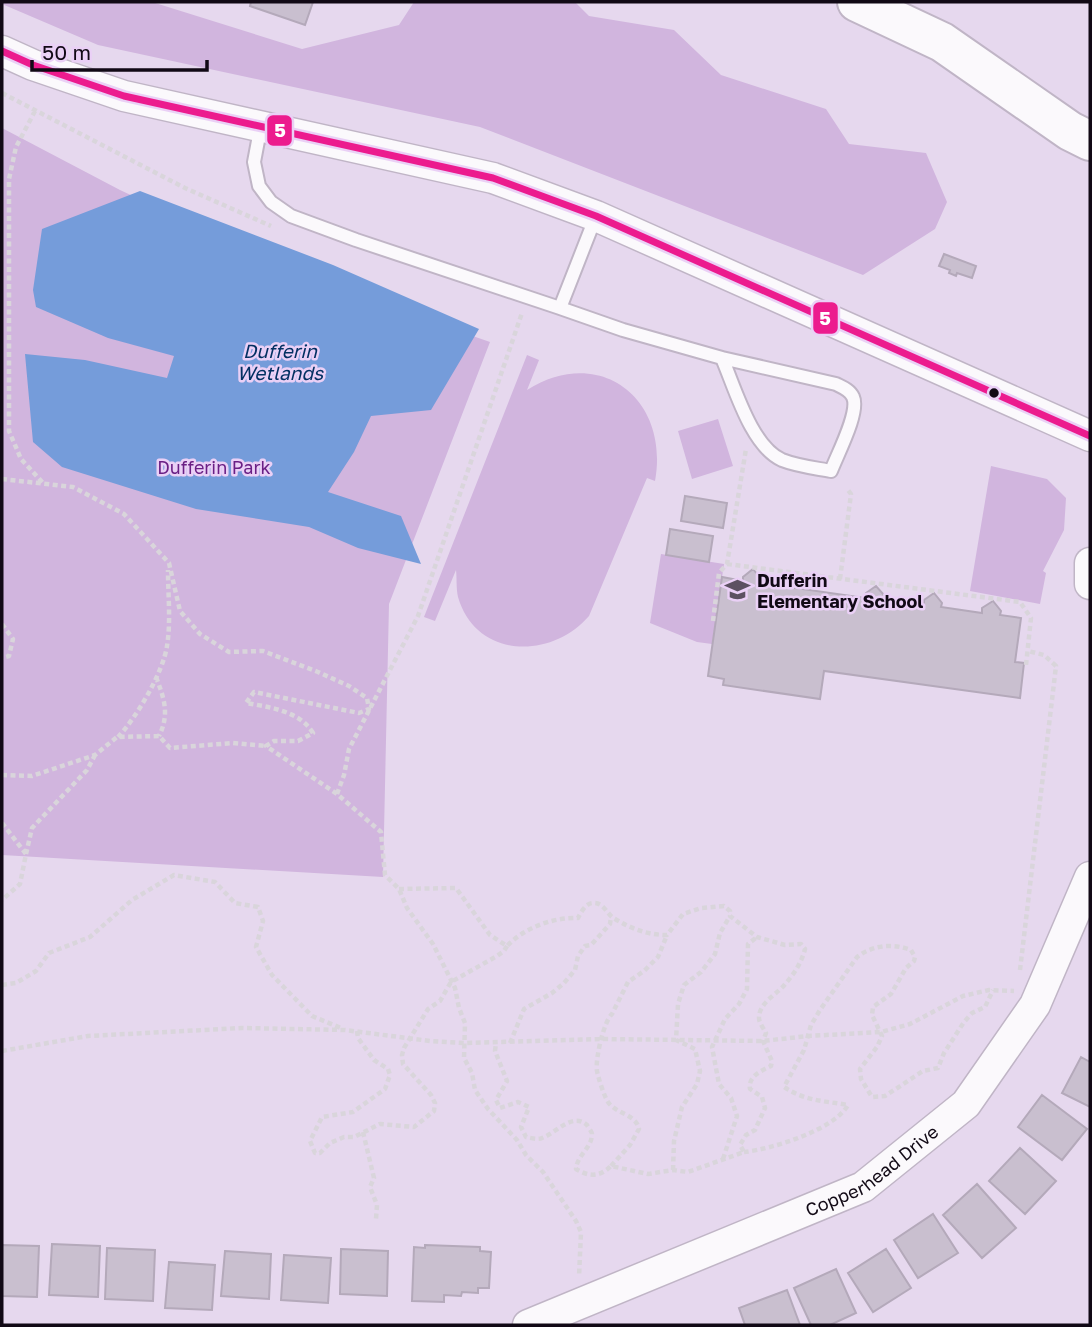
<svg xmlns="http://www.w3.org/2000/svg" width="1092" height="1327" font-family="'Golos Text',sans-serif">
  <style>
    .green { fill: #d1b5de }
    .water { fill: #759cda }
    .building { fill: #c9bfcf; stroke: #b4a9ba; stroke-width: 2 }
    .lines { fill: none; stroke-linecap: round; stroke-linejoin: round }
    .service-casing { stroke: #c0b5c6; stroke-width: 16 }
    .tertiary-casing { stroke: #c0b5c6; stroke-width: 33 }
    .motorway-casing { stroke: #c0b5c6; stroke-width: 42 }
    .path { stroke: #d9d5db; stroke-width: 4.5; stroke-dasharray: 5 3.5; stroke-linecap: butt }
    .service { stroke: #fbf9fc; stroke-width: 12 }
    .tertiary { stroke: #fbf9fc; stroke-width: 30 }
    .motorway { stroke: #fbf9fc; stroke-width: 38 }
    .bus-1-casing { stroke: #ead0f6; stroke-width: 12 }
    .bus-1 { stroke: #ec1b8e; stroke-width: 7 }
    .bus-dot { fill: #110915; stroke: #ead0f6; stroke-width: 2.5 }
    .labels { text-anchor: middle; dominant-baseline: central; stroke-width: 5; stroke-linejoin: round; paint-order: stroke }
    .park-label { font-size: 18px; fill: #6a1f85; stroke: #ead0f6 }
    .poi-label { font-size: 18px; font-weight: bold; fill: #110915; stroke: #ead0f6; text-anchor: start }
    .street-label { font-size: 18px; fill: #110915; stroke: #ead0f6 }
    .water-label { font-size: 19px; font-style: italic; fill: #033062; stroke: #ead0f6 }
    .line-badge { stroke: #ead0f6; stroke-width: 2.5 }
    .badge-label { font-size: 19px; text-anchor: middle; font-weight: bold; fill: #fff }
  </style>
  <rect width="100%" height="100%" fill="#e6d8ee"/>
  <path class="green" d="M2,2H152L302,49L399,25L414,2H575L589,16L674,30L721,75L826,109L849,144L926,153L947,202L935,229L863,275L480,127L98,45L2,4Z
    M2,128L120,190L210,232L441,325L490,342L389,604L383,877L2,855Z
    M527,355L539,360L527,390C600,344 670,399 655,481L647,478L589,616C551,660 476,659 458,597C456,588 457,578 456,570L435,621L424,617Z
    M718,419L733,466L692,479L678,431Z
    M991,466L1047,479L1066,498L1064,530L1043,571L1046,573L1040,604L970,591Z
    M661,554L724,564L712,644L697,642L650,623Z"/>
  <path class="water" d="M140,191L333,265L479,329L431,410L371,416L354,452L328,492L401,516L421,564L358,548L309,527L196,509L62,467L33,442L25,354L85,360L167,378L174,356L108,338L36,307L33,290L42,229Z"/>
  <path class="building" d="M251,2H313L305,25L250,6Z
    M944,254L976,266L972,278L957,273L956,276L949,273L950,270L939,266Z
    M685,496L727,503L723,528L681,521Z
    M670,529L713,536L709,562L666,555Z
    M753,569L761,579L760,583L865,598L866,593L876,586L884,595L883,599L924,605V600L934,593L942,603L941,607L982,613V608L993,601L1001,611L1000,615L1021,618L1015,662L1024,663L1020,698L824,671L820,699L723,685L724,679L708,676L722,577L743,581V577Z
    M1081,1057L1090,1062V1107L1062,1093Z
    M1042,1095L1087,1129L1062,1160L1018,1127Z
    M1020,1148L1056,1181L1025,1214L989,1181Z
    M977,1184L1016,1228L982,1258L943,1215Z
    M933,1214L958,1253L918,1278L894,1240Z
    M52,1244L100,1246L98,1297L49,1295Z
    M2,1245L39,1246L37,1297L2,1296Z
    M425,1245L480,1247V1251L491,1252L489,1288H478V1293L462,1292L461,1296L444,1295V1302L412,1301L414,1247L425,1248Z
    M107,1248L155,1250L153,1301L105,1299Z
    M341,1249L388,1251L387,1296L340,1294Z
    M886,1249L911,1288L873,1312L848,1273Z
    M225,1251L271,1254L269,1299L221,1296Z
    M284,1255L331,1258L328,1303L281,1300Z
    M169,1262L215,1265L212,1310L165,1308Z
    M836,1269L856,1313L830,1325H811L794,1288Z
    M787,1290L800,1325H745L739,1308Z"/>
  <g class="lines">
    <defs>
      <path id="service" d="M261,125L254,162L259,186L271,202L291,216L356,240L560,308
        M596,216L560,308L623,330L722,358C735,388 751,446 782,460C797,466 815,468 831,471C837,455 860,412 853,397C850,390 842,387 836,384L722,358"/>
      <g id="tertiary">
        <path d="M2,51L33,65L124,96L493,178L596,216L1090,436"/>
        <path d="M1090,563V584"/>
        <path id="s1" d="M528,1325L863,1187L966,1104L1035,1005L1090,877"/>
      </g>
      <path id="motorway" d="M857,2L942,42L1070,131L1090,141"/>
    </defs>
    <use href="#service" class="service-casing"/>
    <use href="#tertiary" class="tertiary-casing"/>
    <use href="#motorway" class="motorway-casing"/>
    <path class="path" d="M2,93L185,188L271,226
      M35,111L16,147L9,179V431L21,459L43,483
      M2,479L73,487L124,514L169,563L180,611L200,634L229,652L263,651L318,672L349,686L367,698L369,709L359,713L254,692L246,703C269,707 300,711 313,733L298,741H274L266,746L337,794L381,832L385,875L399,889L407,908L433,944L455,988L459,1008L465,1023L464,1058L472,1073L475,1090L488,1109L517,1140L526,1155L543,1172L576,1221L581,1232L579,1277
      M727,564L1020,602L1031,618L1026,665
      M840,579L851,494L848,490
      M713,621L719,573L727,564L746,449
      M2,624L13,639L9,656L2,658
      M156,677C164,698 170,714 159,736
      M118,737C136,718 163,673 167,646C171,622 168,595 168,570
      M2,775L32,776L95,755L117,737L159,736L170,748L233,743L266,746
      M337,794L344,775L349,749L418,616L522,313
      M2,823L26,854L20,884L2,900
      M26,854L32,828L87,770L95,755
      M399,889L456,888L490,935L507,946C524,928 553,917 578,918C581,912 586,903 593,903C604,902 607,915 615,919C632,929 648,935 667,935L683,914L701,908L724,906L730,911V916L757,937L785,945L801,944L805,949C802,961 795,973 786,983C778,994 759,1002 759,1018C759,1023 764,1029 766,1033L763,1041L772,1061L771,1066C761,1071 748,1076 750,1089L762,1097L765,1108L755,1130L746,1135L740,1145L744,1152L688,1172L673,1170L648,1174L611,1166C600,1177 589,1177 576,1169C577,1155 592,1148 592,1134C592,1132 588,1127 587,1125C572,1112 556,1133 542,1138C538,1140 531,1138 526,1137L521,1127L529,1107L518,1102L500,1108L496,1100L507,1081L495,1051L496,1043
      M1020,970L1056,666L1044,655L1028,651
      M2,985L16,983L36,971L49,953L90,937L132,900L174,875L215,882L235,903L258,907L263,921L256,947L272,975L312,1016L341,1028
      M357,1031L358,1038L374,1060L388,1069L390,1075L385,1089L353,1112L322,1117L310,1141L315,1153H320L330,1143L344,1137H354L380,1124L414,1127L434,1111L435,1103L431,1095L403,1064L402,1055L404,1048L428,1009L440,1001L451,982L497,956L504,951L507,946
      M510,1043L524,1009L552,993L564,983L575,970L578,956L585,946L591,945L610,924L611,917
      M2,1051L88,1036L242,1028L345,1030L430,1041L464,1043L601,1039L763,1041L808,1036L881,1032L910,1024L963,996L989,990L1014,991
      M363,1132L374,1178L370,1187L377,1205L376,1219
      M744,1152C772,1149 834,1130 848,1105C825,1101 805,1101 784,1087L804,1050L811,1025L820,1010L857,957C873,945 892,943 911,950L915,957L914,961L906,968L891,994L873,1007L872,1015L882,1036L877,1047L860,1069L861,1079L872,1097L885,1096L923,1071L938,1068L944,1053L964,1022L972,1013L985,1007L993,990
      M723,1159L737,1116L731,1098L719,1084L712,1047L725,1019L739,1004L747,989L748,944L757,937
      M611,1166L630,1145L639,1129C636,1114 616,1114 608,1102C604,1096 598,1077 597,1071C595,1059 604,1021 612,1014L628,982L644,971L658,957L667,935
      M673,1170L674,1141L682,1107L697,1084L700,1071L695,1049L676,1040L678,1004L684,985L701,972L715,954L720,933L730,916"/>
    <use href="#service" class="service"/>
    <use href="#tertiary" class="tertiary"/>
    <use href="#motorway" class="motorway"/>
    <defs>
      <path id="bus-1" d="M2,51L33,65L124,96L493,178L596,216L1090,436"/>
    </defs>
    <use href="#bus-1" class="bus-1-casing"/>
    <use href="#bus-1" class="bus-1"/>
  </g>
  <defs>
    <symbol id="school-bare" viewBox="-9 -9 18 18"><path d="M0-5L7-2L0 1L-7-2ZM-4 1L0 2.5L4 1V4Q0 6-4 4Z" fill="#5c5161" stroke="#ead0f6" stroke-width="2.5" paint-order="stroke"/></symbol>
  </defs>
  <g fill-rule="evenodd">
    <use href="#school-bare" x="720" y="572" width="35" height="35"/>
  </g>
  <circle class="bus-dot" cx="994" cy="393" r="6"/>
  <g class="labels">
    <g class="park-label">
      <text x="214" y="467">Dufferin Park</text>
    </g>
    <g class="poi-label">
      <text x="757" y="580">Dufferin<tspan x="757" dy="21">Elementary School</tspan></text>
    </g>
    <g class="street-label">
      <text stroke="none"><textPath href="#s1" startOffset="378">Copperhead Drive</textPath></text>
    </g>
    <g class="water-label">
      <text x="280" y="350">Dufferin<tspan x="280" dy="22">Wetlands</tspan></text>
    </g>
  </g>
  <g class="line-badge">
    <rect x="266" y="114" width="27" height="33" rx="7" fill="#ec1b8e"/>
    <rect x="812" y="301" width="27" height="34" rx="7" fill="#ec1b8e"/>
  </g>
  <g class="badge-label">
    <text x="280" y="137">5</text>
    <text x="825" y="325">5</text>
  </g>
  <rect width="1092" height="1327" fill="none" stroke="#110915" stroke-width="7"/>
  <path d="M32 60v10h175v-10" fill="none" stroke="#110915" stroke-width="3.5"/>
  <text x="42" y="60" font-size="21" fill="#110915" stroke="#ead0f6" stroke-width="5" paint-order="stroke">50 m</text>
</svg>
